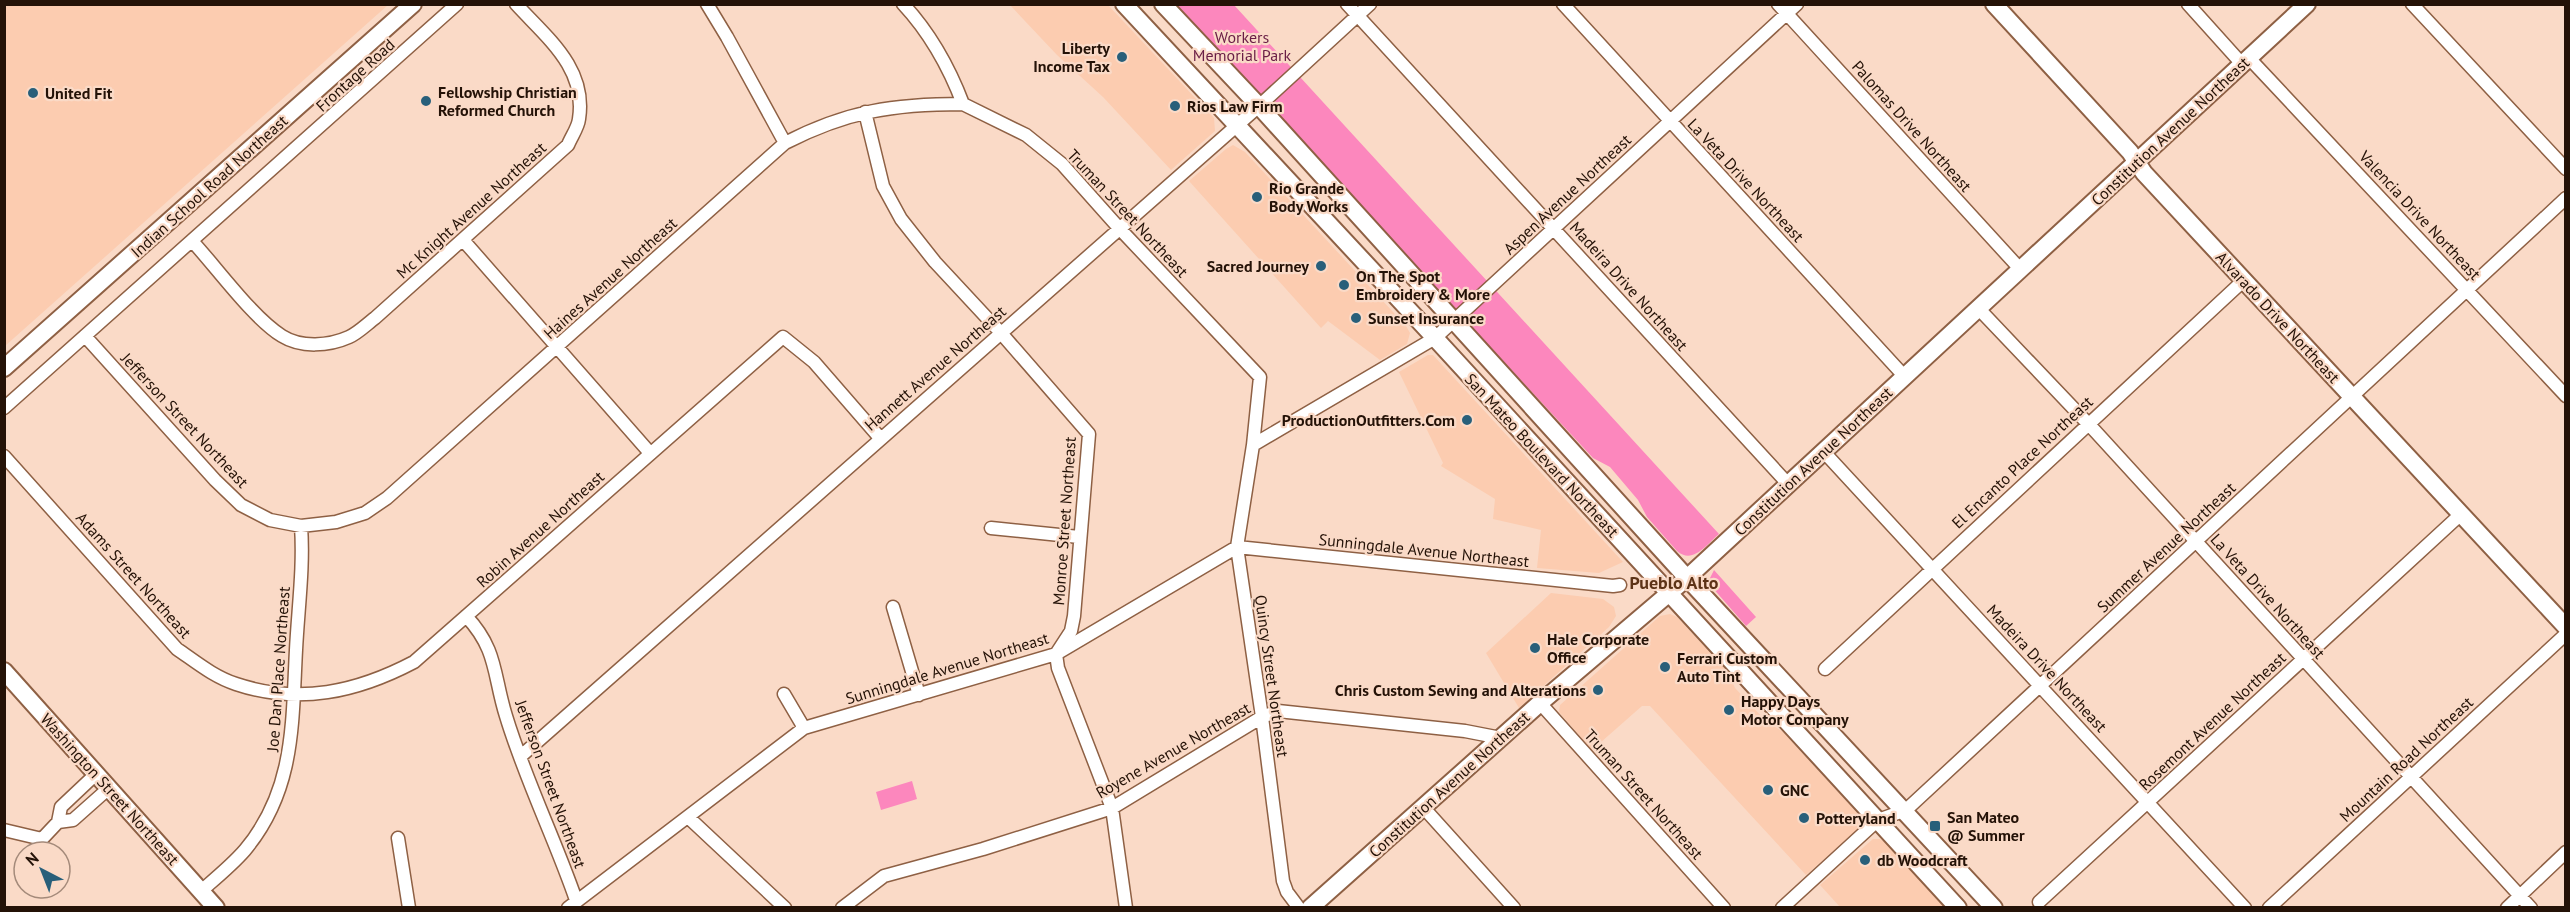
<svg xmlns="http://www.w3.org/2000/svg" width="2570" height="912" font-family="'PT Sans',sans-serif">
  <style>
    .built { fill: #fcccb0 }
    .green { fill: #fc87bd }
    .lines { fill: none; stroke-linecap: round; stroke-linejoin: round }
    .street-casing { stroke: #8e6044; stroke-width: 15 }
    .secondary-casing { stroke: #8e6044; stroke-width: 20 }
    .street { stroke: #fff; stroke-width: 12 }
    .secondary { stroke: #fff; stroke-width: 16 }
    .poi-dot { fill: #285f7a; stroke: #fadac7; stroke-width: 2 }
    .labels { text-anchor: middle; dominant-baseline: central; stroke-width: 4.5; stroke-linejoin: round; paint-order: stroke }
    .park-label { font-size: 16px; fill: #691d45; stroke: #fadac7 }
    .poi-label { font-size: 16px; font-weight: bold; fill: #241207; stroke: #fadac7; text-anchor: start }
    .street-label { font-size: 16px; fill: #241207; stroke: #fadac7 }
    .neighbourhood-label { font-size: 18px; font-weight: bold; fill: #5d3317; stroke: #fadac7 }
  </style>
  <rect width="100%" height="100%" fill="#fadac7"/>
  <path class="built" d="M5,4H388V5L5,346Z
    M1010,5H1108L1214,118L1215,131L1171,170L1103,97L1057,55Z
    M1233,145L1245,152L1406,326L1410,333L1407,344L1380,360L1328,321L1321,328L1189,181L1226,149Z
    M1428,355H1433L1623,562L1599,573L1537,568L1541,530L1493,519L1495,499L1441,466L1443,463L1399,372Z
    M1551,593L1603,599L1614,607L1616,616L1609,627L1519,708L1486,653Z
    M1670,614L1677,617L1728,672L1735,688L1765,720L1783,732L1858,814L1861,822L1859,828L1806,875L1650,706H1642L1592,750L1559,712L1560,705L1660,616Z
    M1873,839H1880L1886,843L1945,907H1840L1820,885Z"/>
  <path class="green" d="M1173,5H1234L1719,534C1707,544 1693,565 1677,551L1647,517L1638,500L1610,467L1593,458Z
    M1714,570L1756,617L1746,626L1711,586L1709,580Z
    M912,781L917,799L881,810L876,792Z"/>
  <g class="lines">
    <defs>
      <path id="street" d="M707,4L727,37L785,143
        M903,4C930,33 949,67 963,104L1026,135L1062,164L1119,228L1260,377L1253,445L1237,547L1262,717L1283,881L1287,892L1299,908
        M1347,4L1789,485
        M1563,4L1905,377
        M1778,4L2021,270
        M2188,4L2242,64
        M2412,4L2566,169
        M2249,58L2566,396
        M865,112L883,186L901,219L935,262L1001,333L1089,434L1074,616L1071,631L1056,654L1058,668L1112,808L1126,908
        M463,240L650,453
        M193,242C217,268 253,318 282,336C301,348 329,346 349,337C358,333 367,324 375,318L568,145C571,137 578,128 579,119C587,68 547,38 516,4
        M1979,309L2095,431L2531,908
        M85,336L215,480L241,505L270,520L301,526L336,522L365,513L387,498L785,143C847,111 894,104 963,104
        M4,408L457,4
        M1253,445L1435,338L1797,4
        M1824,452L2245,908
        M4,456L177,649C196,662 214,677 236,684C299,705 357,692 414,662L783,337L814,362L880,438
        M991,528L1079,537
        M893,607L919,695
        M466,616C498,650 493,675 506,716C525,779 555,839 576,900
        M1825,669L2243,281
        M784,694L804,728
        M1540,703L1724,908
        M521,756L1259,106L1370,4
        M1423,807L1514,908
        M689,818L785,908
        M58,822L73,820L109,788
        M4,830L42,839L58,822L61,807L96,774
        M398,838L409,908
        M201,891C216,878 232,865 245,850C295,790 292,724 296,650C298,609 304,567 301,526
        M2039,902L2460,515
        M568,908L804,728L1056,654L1237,547L1613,586L1620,585
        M842,908L884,876L983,849L1112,808L1262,717L1278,711L1465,731L1501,738
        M1782,908L1878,820L1906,810L2566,198
        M2269,908L2566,634
        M2507,908L2566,852"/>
      <path id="secondary" d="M1124,4L1435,338L1958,908
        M1163,4L1259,106L1687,578L1994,908
        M1994,4L2130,152L2144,173L2566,627
        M4,368L413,4
        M4,671L216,908
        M1310,908L1540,703L1687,578L2307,4"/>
    </defs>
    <use href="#street" class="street-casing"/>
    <use href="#secondary" class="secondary-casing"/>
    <use href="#street" class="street"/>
    <use href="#secondary" class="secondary"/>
  </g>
  <g class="poi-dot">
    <circle cx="1122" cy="57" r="6"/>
    <circle cx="33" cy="93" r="6"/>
    <circle cx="426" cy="101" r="6"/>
    <circle cx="1175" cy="106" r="6"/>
    <circle cx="1257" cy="197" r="6"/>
    <circle cx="1321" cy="266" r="6"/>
    <circle cx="1344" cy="285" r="6"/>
    <circle cx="1356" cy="318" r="6"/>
    <circle cx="1467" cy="420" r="6"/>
    <circle cx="1535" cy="648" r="6"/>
    <circle cx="1665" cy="667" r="6"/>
    <circle cx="1598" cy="690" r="6"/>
    <circle cx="1729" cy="710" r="6"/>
    <circle cx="1768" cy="790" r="6"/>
    <circle cx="1804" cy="818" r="6"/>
    <rect x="1929" y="820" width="12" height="12" rx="3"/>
    <circle cx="1865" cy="860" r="6"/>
  </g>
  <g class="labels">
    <g class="park-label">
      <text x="1242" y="37">Workers<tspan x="1242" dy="18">Memorial Park</tspan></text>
    </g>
    <g class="poi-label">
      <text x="1110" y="48" text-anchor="end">Liberty<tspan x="1110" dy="18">Income Tax</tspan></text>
      <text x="438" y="92">Fellowship Christian<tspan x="438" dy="18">Reformed Church</tspan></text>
      <text x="45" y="93">United Fit</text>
      <text x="1187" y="106">Rios Law Firm</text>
      <text x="1269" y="188">Rio Grande<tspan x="1269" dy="18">Body Works</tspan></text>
      <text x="1309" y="266" text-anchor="end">Sacred Journey</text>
      <text x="1356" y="276">On The Spot<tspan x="1356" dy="18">Embroidery &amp; More</tspan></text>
      <text x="1368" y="318">Sunset Insurance</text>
      <text x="1455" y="420" text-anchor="end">ProductionOutfitters.Com</text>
      <text x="1547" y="639">Hale Corporate<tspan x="1547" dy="18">Office</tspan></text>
      <text x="1677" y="658">Ferrari Custom<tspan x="1677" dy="18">Auto Tint</tspan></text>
      <text x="1586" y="690" text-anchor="end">Chris Custom Sewing and Alterations</text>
      <text x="1741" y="701">Happy Days<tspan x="1741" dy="18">Motor Company</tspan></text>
      <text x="1780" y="790">GNC</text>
      <text x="1947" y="817">San Mateo<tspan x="1947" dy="18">@ Summer</tspan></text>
      <text x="1816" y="818">Potteryland</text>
      <text x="1877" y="860">db Woodcraft</text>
    </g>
    <g class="street-label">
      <text transform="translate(355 75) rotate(-42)">Frontage Road</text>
      <text transform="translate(1912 126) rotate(48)">Palomas Drive Northeast</text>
      <text transform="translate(2170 131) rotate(-43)">Constitution Avenue Northeast</text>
      <text transform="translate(1746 180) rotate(47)">La Veta Drive Northeast</text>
      <text transform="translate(209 186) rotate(-42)">Indian School Road Northeast</text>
      <text transform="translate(1567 194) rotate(-43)">Aspen Avenue Northeast</text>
      <text transform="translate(471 210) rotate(-42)">Mc Knight Avenue Northeast</text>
      <text transform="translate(1128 213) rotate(47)">Truman Street Northeast</text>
      <text transform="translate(2420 215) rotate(47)">Valencia Drive Northeast</text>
      <text transform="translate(610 278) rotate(-42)">Haines Avenue Northeast</text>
      <text transform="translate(1629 286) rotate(48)">Madeira Drive Northeast</text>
      <text transform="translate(2278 317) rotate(47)">Alvarado Drive Northeast</text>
      <text transform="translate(935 368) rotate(-41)">Hannett Avenue Northeast</text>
      <text transform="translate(185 420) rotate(47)">Jefferson Street Northeast</text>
      <text transform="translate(1542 455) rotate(47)">San Mateo Boulevard Northeast</text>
      <text transform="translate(1813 461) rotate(-43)">Constitution Avenue Northeast</text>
      <text transform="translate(2022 462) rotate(-43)">El Encanto Place Northeast</text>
      <text transform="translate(1064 521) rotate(-86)">Monroe Street Northeast</text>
      <text transform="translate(540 529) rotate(-42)">Robin Avenue Northeast</text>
      <text transform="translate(2166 547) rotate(-43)">Summer Avenue Northeast</text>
      <text transform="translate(1424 550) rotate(6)">Sunningdale Avenue Northeast</text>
      <text transform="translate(134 575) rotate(48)">Adams Street Northeast</text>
      <text transform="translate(2268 596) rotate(48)">La Veta Drive Northeast</text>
      <text transform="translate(947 668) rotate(-17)">Sunningdale Avenue Northeast</text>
      <text transform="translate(2047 668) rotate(47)">Madeira Drive Northeast</text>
      <text transform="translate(278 669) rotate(-86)">Joe Dan Place Northeast</text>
      <text transform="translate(1272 676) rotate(82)">Quincy Street Northeast</text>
      <text transform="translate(2212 721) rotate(-43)">Rosemont Avenue Northeast</text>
      <text transform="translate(1173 750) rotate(-30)">Royene Avenue Northeast</text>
      <text transform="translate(2406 759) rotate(-43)">Mountain Road Northeast</text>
      <text transform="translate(551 784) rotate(70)">Jefferson Street Northeast</text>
      <text transform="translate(1449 784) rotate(-42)">Constitution Avenue Northeast</text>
      <text transform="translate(110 789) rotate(48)">Washington Street Northeast</text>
      <text transform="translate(1644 794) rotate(48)">Truman Street Northeast</text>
    </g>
    <g class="neighbourhood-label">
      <text x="1674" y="582">Pueblo Alto</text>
    </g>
  </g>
  <rect width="2570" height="912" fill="none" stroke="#241207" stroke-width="12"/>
  <g transform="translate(42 870) rotate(318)"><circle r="28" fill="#fadac7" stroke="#a48a7a" stroke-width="1.5"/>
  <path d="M0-4.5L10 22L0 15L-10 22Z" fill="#285f7a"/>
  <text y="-9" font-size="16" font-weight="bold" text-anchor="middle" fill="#241207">N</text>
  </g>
</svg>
